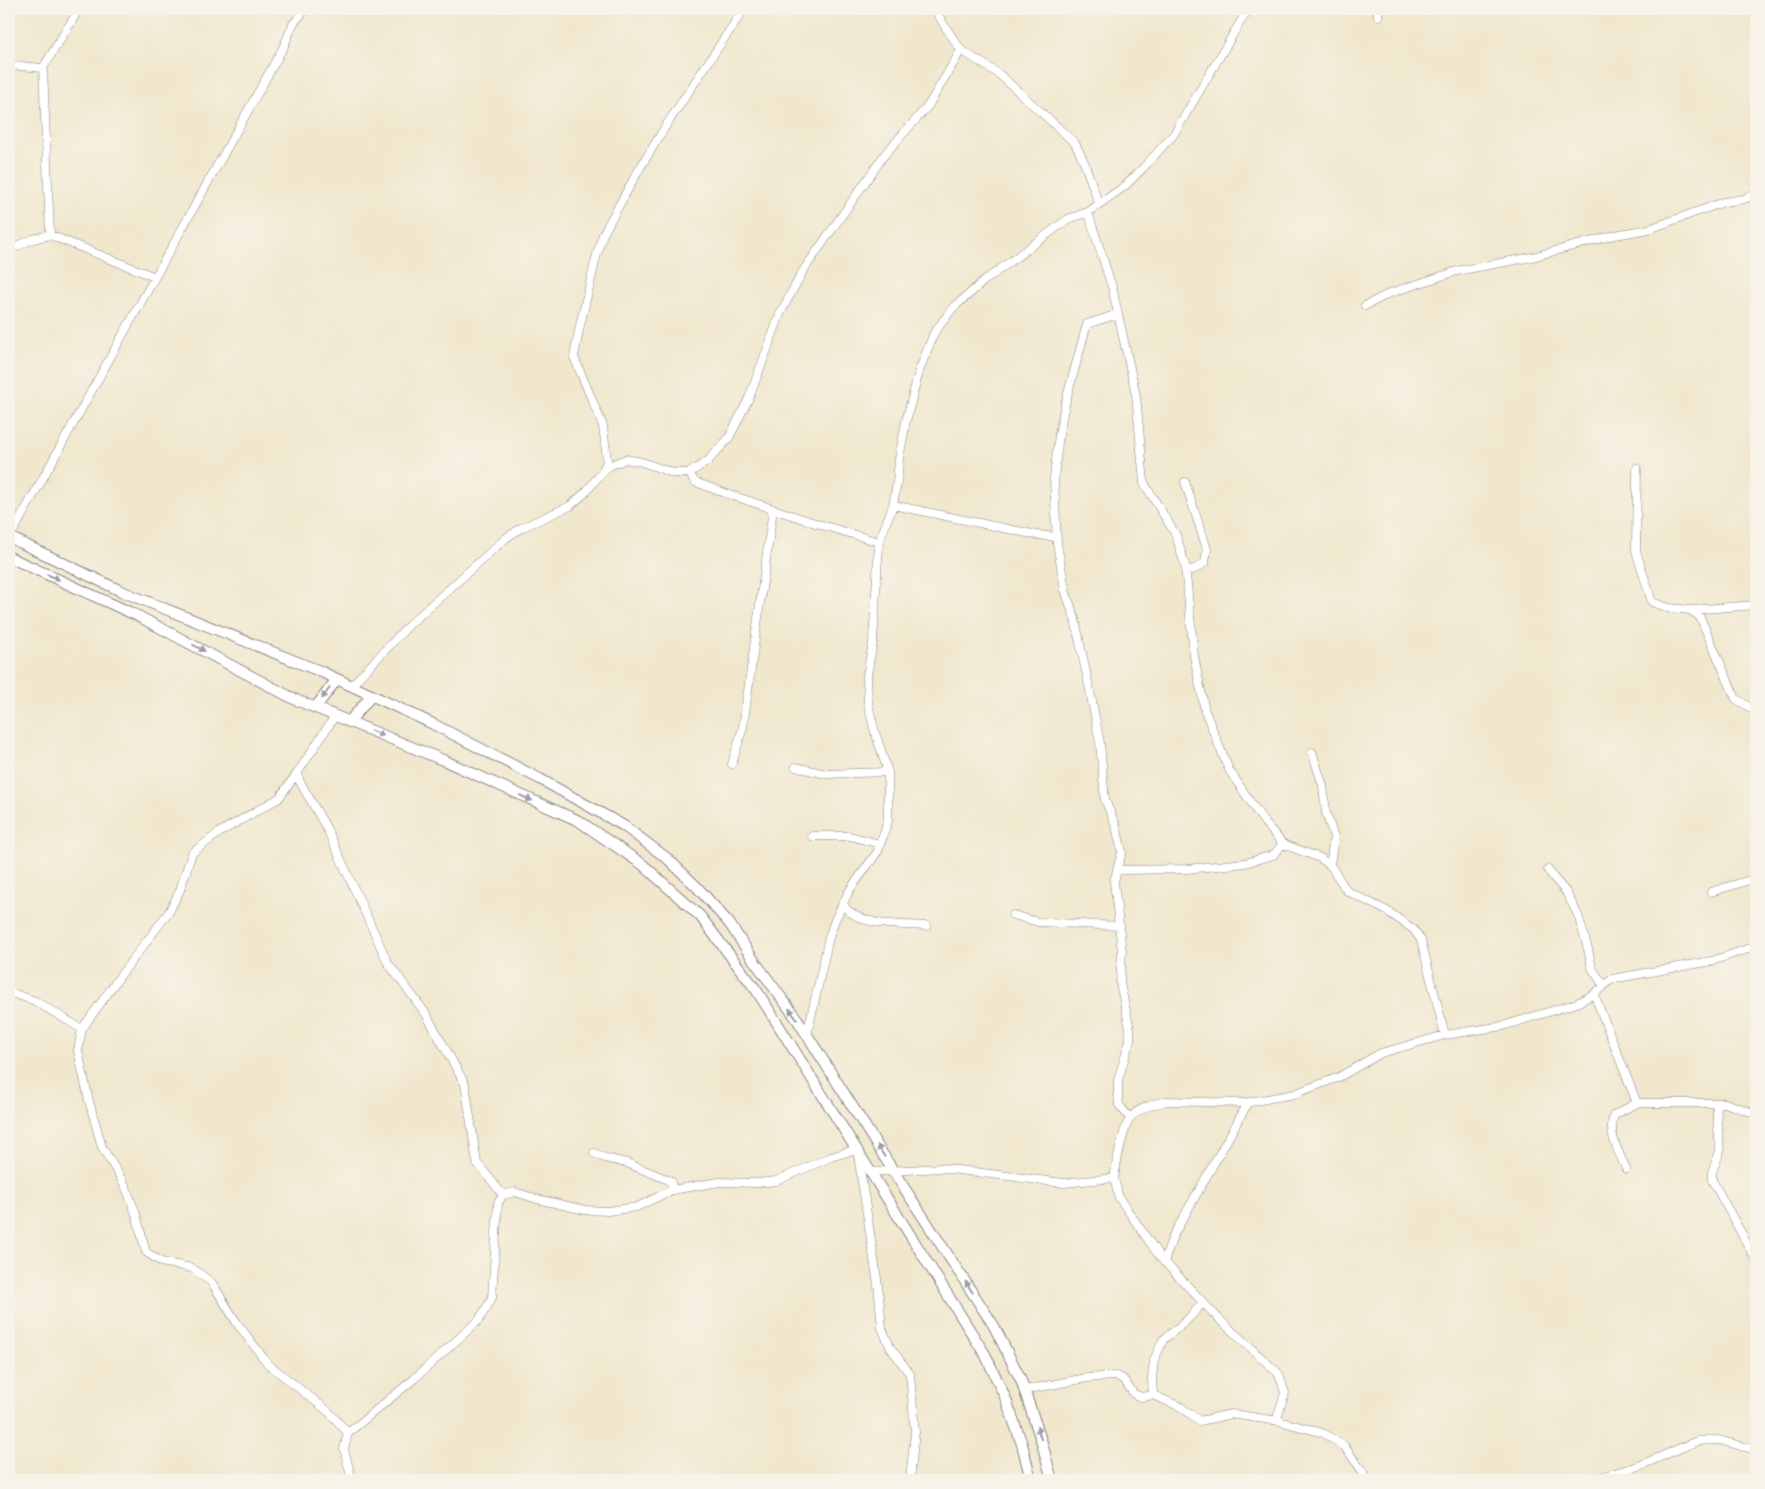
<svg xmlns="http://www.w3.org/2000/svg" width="1765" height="1489" font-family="'Patrick Hand',sans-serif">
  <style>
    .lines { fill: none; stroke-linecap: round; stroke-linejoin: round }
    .street-casing { stroke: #898484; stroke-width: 9 }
    .secondary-casing { stroke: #898484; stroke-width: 12 }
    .street { stroke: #fff; stroke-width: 8 }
    .secondary { stroke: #fff; stroke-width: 10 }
    .oneway { fill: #9c9ca7 }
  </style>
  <rect width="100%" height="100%" fill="#f7f3e8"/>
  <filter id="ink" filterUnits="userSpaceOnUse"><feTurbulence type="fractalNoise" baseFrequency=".02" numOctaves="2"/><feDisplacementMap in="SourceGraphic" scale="10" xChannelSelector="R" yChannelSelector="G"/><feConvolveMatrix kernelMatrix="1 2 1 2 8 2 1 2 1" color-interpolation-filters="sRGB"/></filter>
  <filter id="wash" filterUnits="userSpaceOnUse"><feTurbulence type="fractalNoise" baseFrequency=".0096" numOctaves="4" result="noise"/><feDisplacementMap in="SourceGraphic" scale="20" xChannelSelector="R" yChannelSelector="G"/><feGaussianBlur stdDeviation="1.12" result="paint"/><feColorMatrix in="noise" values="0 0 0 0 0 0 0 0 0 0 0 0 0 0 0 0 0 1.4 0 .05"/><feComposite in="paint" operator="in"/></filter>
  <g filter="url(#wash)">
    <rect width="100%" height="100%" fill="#f0e7cd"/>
  </g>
  <g filter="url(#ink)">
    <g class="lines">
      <defs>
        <path id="street" d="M935,9L944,25L961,50L999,74L1075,143L1084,162L1099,204
          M1378,16V9
          M9,65L43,68
          M1088,212L1112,287L1136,395L1144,483L1176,535L1185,565L1194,656L1205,711L1229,770L1264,822L1283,844L1320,858L1330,865L1347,891L1387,911L1413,929L1421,940L1445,1035
          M50,235L43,68L79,9
          M9,250L33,239L50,235L155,277
          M1365,306L1390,293L1457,271L1532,257L1615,235L1649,229L1724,202L1744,199L1756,194
          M1637,468L1636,551L1652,602L1669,608L1690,610L1700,617L1736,699L1751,708L1756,710
          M603,471L607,460L603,426L574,357L580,325L597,254L603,234L637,173L665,127L744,9
          M689,473L695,482L725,493L815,523L879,542
          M1185,482L1207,549L1205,563L1195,569L1186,571
          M893,505L1037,535L1056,537
          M10,537L284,46L293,24L306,9
          M1690,610L1756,605
          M351,686L410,624L506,538L521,528L570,506L586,492L603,471L611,465L626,459L642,462L673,473H689L707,462L729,438L749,398L781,312L803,271L885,154L928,106L961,50
          M335,716L298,772L299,780L328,831L388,963L426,1014L465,1084L477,1163L503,1195
          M1312,752L1323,786L1326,813L1334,837L1330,865
          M732,764L743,727L773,509
          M796,767L826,774L888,772
          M812,836H850L880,844
          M1117,870L1122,852L1116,826L1105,800L1100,743L1091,696L1075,619L1065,590L1057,543L1054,478L1059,434L1065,404L1087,324L1118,314
          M1548,870L1553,877L1566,892L1578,915L1588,949L1592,968L1604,986
          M1711,892L1756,878
          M843,905C861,928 900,924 927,926
          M1013,915L1038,922L1120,926
          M9,992L35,1001L82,1029L120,976L169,912L180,890L192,853L220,832L279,798L298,772
          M1594,994L1637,1103H1725L1756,1114
          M82,1029L78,1051L89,1101L102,1147L125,1185L136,1214L146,1252L161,1262L192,1268L212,1283L237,1323L268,1364L329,1412L348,1433
          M807,1035L829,937L835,920L849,891L878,851L888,821V772L875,732L868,704L867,675L873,642L879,542L893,505L897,483L899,459L906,421L919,371L934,333L953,308L984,281L1068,219L1088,212L1125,186L1144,167L1174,134L1248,9
          M1716,1104L1720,1151L1712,1172V1180L1756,1260
          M1130,1118L1119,1105L1118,1094V1080L1130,1040V1029L1120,983L1122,951L1114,882L1117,870L1187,869L1245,863L1273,855L1283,844
          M594,1153L605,1158L627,1163L671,1181L672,1190
          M1626,1169C1619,1152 1607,1133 1614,1115L1637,1103
          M871,1172L942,1168L1064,1183L1114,1178L1119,1198L1160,1257L1218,1318L1279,1374L1285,1393L1278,1415L1279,1421L1323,1433L1344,1446L1363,1472L1364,1480
          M1114,1178C1116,1165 1123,1127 1131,1117C1139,1108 1154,1104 1166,1101L1245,1103L1294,1094L1339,1077L1381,1053L1445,1035L1503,1026L1577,1003L1594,994L1612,979L1712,961L1756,946
          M1164,1262L1173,1236L1248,1103
          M1025,1390L1086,1378L1116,1376L1123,1379L1134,1394L1141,1397L1153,1395L1181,1407L1200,1421L1231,1414L1279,1421
          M1153,1395L1152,1379L1154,1360L1163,1340L1186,1321L1203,1303
          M352,1480L344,1449L348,1433L414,1379L479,1320L492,1298L498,1203L503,1195L515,1192L537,1199L585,1210L608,1211L637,1207L672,1190L719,1182L757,1183L776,1181L831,1157L857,1149L878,1285L882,1328L890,1347L910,1374L915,1432L910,1480
          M1589,1480L1639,1466L1697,1441L1719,1440L1756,1450"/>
        <path id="secondary" d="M9,537L121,591L322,672L433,724L540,779L624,826L668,859L697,887L729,923L755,962L797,1019L899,1180L994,1326L1021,1380L1042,1443L1052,1480
          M9,557L138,616L294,699L443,760L579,821L642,864L700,916L757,991L986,1356L1005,1397L1022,1444L1031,1480
          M315,708L337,679
          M349,722L372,695"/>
      </defs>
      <use href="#street" class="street-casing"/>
      <use href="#secondary" class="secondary-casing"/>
      <use href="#street" class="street"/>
      <use href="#secondary" class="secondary"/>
    </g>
    <defs><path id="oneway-solid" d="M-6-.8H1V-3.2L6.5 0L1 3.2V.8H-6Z" transform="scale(1.25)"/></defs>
    <g class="oneway">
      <use href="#oneway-solid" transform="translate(53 577) rotate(24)"/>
      <use href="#oneway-solid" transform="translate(199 648) rotate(28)"/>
      <use href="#oneway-solid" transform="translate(326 693) rotate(127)"/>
      <use href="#oneway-solid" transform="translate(377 733) rotate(22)"/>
      <use href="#oneway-solid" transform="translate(526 798) rotate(24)"/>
      <use href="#oneway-solid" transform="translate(793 1014) rotate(-126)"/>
      <use href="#oneway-solid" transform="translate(881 1151) rotate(-122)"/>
      <use href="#oneway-solid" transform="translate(969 1287) rotate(-123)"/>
      <use href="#oneway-solid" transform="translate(1039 1433) rotate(-108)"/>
    </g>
  </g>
  <rect width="1765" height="1489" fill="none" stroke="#f7f3e8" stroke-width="30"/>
</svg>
